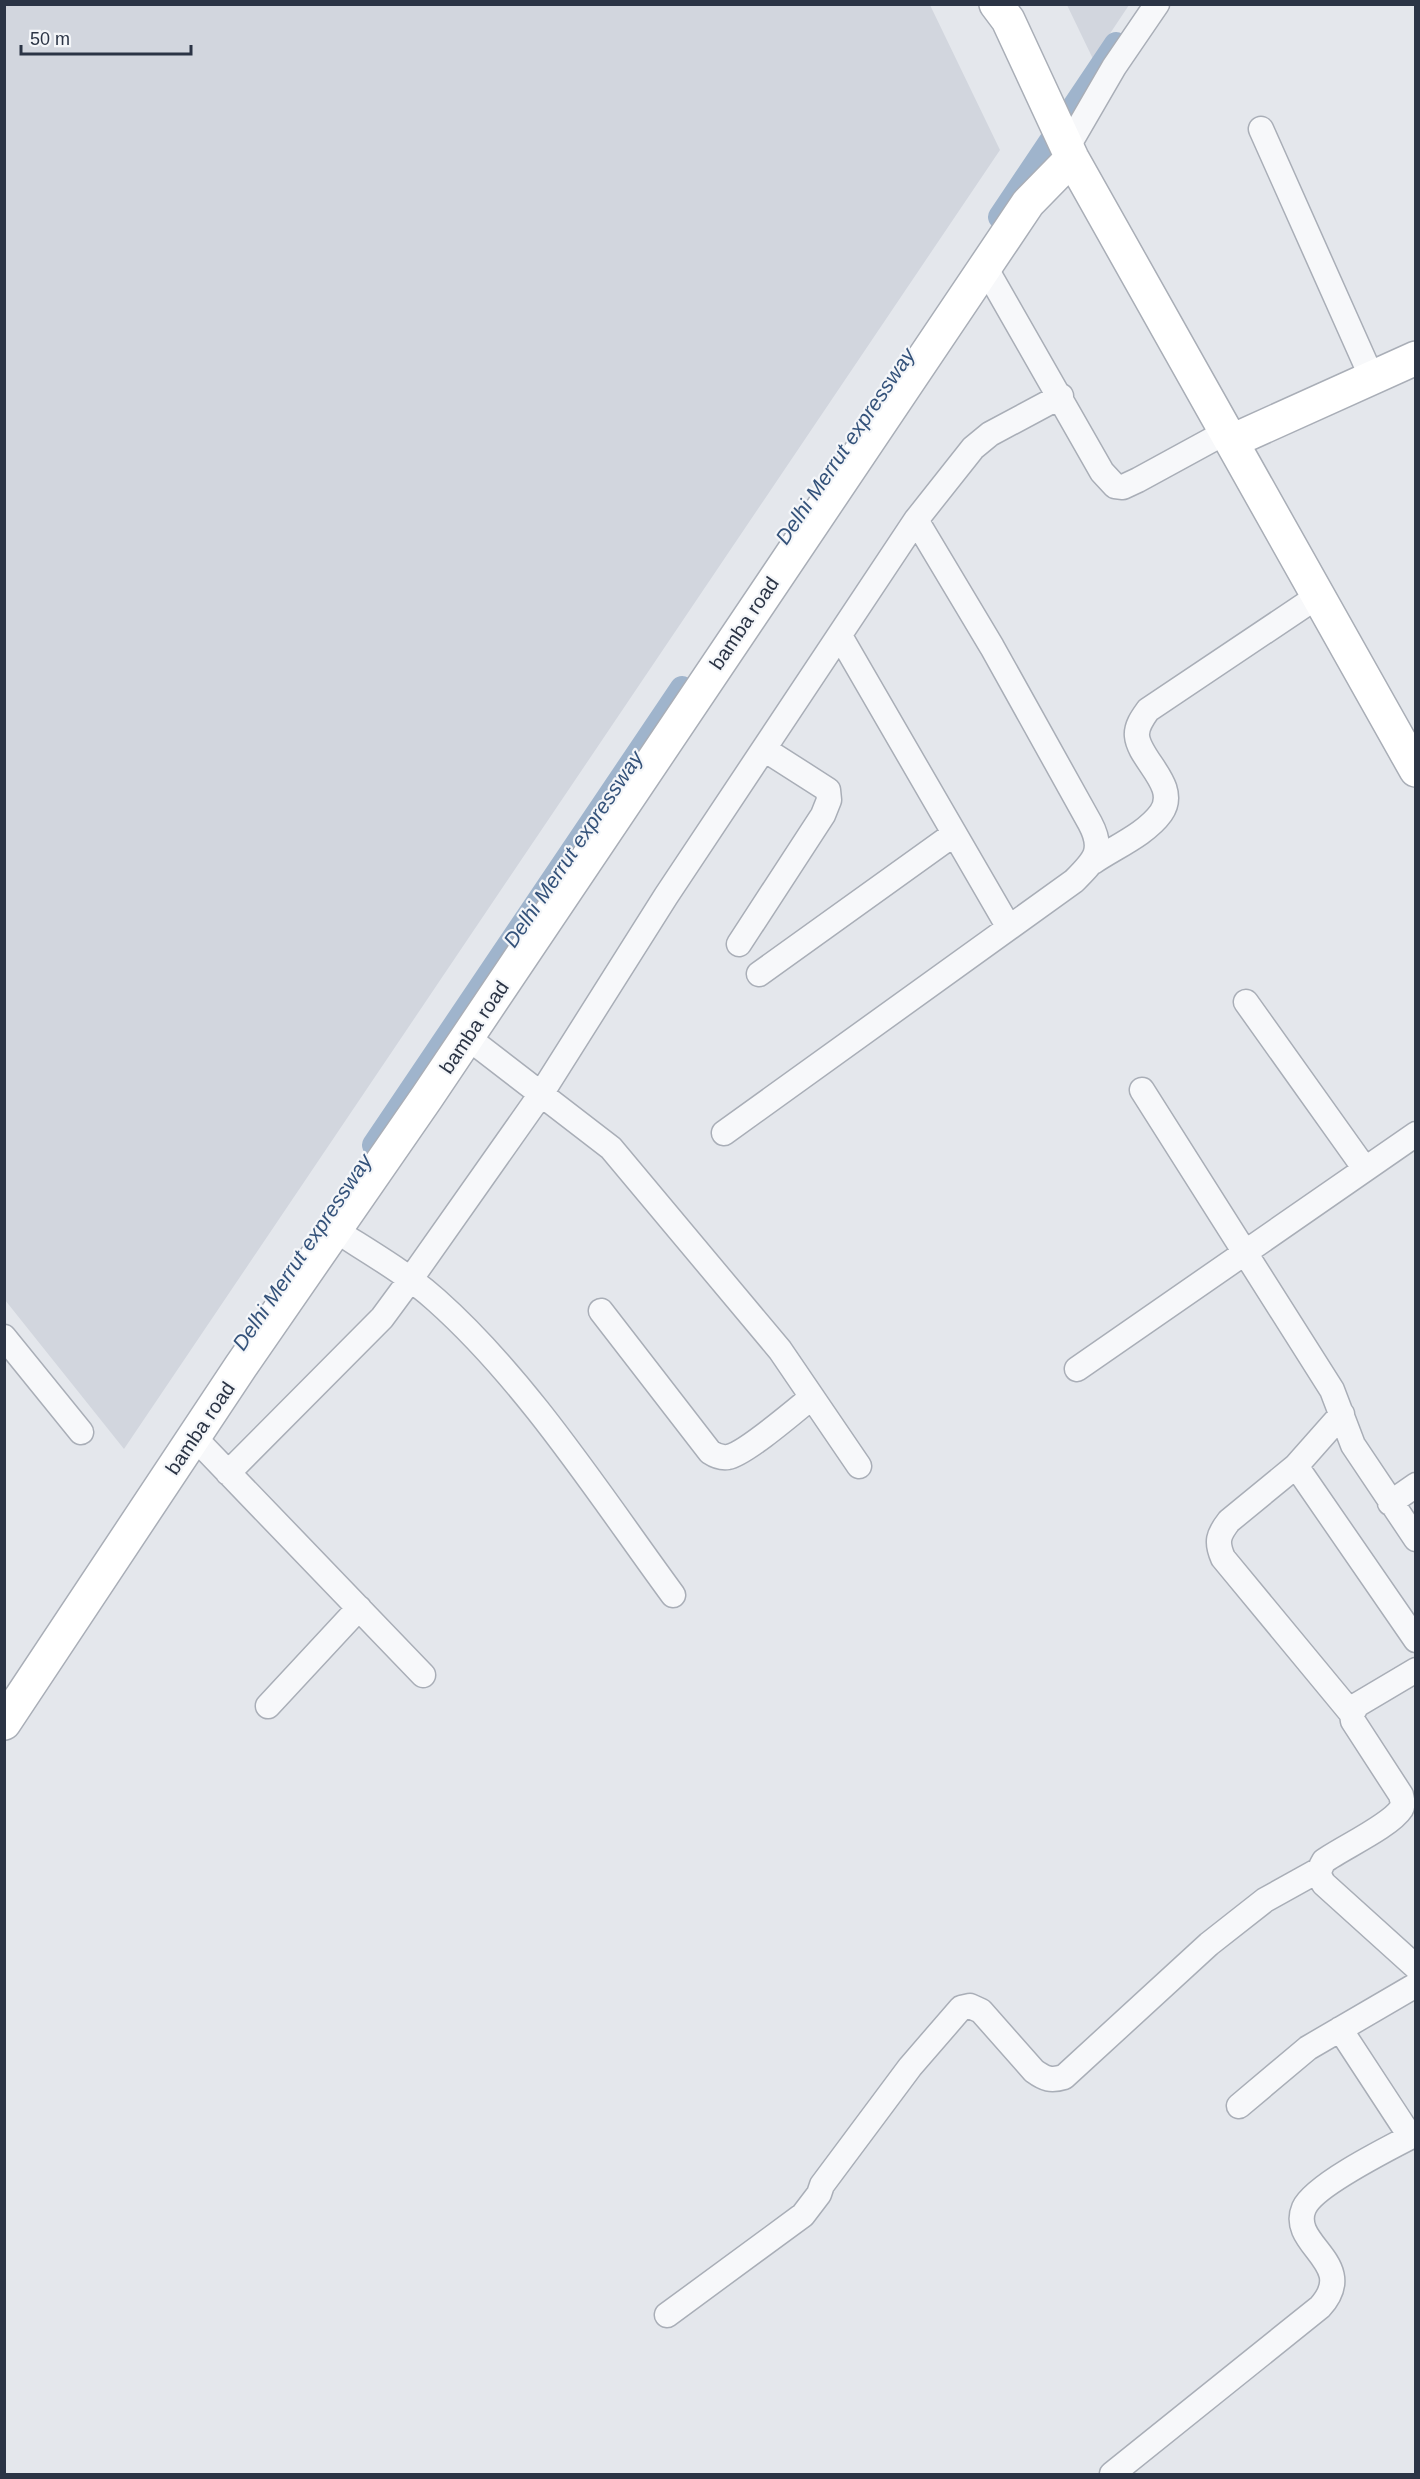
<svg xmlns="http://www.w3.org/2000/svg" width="1420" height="2479" font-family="Helvetica,sans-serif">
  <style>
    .built { fill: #d2d6de }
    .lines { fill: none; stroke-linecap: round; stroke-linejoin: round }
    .canal { stroke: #9fb4cc; stroke-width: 24 }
    .street-casing { stroke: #a9aeb7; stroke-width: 27 }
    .secondary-casing { stroke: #a9aeb7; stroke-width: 36 }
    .street { stroke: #f7f8fa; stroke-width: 24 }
    .secondary { stroke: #fff; stroke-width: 33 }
    .labels { text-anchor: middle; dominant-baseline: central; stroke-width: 4.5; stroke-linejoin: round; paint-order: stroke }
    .street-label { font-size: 20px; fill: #2b3445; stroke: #f4f6f9 }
    .water-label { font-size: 21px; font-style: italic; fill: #34527a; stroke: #f4f6f9 }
  </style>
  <rect width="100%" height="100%" fill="#e4e7ec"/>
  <path class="built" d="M4,5H930L1000,150L124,1449L5,1300Z
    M1067,5H1129L1093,59Z"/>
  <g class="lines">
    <path class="canal" d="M1000,217L1116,44
      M374,1145L682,688"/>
    <defs>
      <path id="street" d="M1261,129L1372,378
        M1067,148L1114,67L1157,4
        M985,267L1102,472L1115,486L1123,487L1138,480L1226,432
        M840,636L1008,926
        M1093,862C1115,847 1146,834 1161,813C1180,786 1139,760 1137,736C1136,726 1143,717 1148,710L1318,596
        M739,944L823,815L829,800L828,790L764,749
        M759,974L954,834
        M1246,1002L1365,1169
        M467,1037L611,1148L780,1350L859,1466
        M1142,1090L1332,1390L1353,1445L1416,1539
        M724,1133L1074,881C1094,861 1105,851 1090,823L992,647L916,520
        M335,1230C369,1252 406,1273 436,1300C527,1381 601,1497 673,1595
        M601,1311L710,1452C716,1456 721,1458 728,1457C745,1454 796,1410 812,1397
        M4,1337L81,1432
        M1077,1369L1416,1134
        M1342,1414L1296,1466L1229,1521C1218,1535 1216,1542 1223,1558L1352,1714
        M194,1437L423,1675
        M1296,1466L1416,1640
        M228,1473L382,1318L410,1280L541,1094L666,896L916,520L973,448L990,434L1061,396
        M1390,1503L1416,1485
        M1416,1670L1357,1705L1352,1714L1353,1721L1401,1795C1402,1800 1404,1804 1401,1809C1390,1826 1342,1848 1324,1861C1318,1871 1318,1875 1324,1884L1416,1967
        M268,1706L359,1608
        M1340,2029L1410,2136
        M1239,2106L1308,2048L1416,1985
        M667,2315L803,2215L819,2194L822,2185L910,2067L961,2008L970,2006L981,2011L1034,2071C1045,2079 1051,2081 1064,2077L1209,1944L1265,1900L1319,1870
        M1112,2474L1320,2307C1360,2263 1288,2245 1304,2208C1314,2185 1391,2147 1416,2134"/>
      <path id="secondary" d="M996,4L1008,20L1072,158L1416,770
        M1232,441L1416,358
        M4,1723L241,1366L427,1097L985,267L1028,203L1072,158"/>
    </defs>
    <use href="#street" class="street-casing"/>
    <use href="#secondary" class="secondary-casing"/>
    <use href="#street" class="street"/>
    <use href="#secondary" class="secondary"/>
  </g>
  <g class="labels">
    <g class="street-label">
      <text transform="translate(744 623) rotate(-56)">bamba road</text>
      <text transform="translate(474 1027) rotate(-56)">bamba road</text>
      <text transform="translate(200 1428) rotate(-56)">bamba road</text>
    </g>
    <g class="water-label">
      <text transform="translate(845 446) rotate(-56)">Delhi Merrut expressway</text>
      <text transform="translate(573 849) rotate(-56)">Delhi Merrut expressway</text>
      <text transform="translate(302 1252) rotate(-56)">Delhi Merrut expressway</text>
    </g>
  </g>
  <rect width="1420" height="2479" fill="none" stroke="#2b3445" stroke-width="12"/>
  <path d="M21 45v9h170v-9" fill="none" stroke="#2b3445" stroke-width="3"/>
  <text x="30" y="45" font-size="18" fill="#2b3445" stroke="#f4f6f9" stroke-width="4.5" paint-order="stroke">50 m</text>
</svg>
